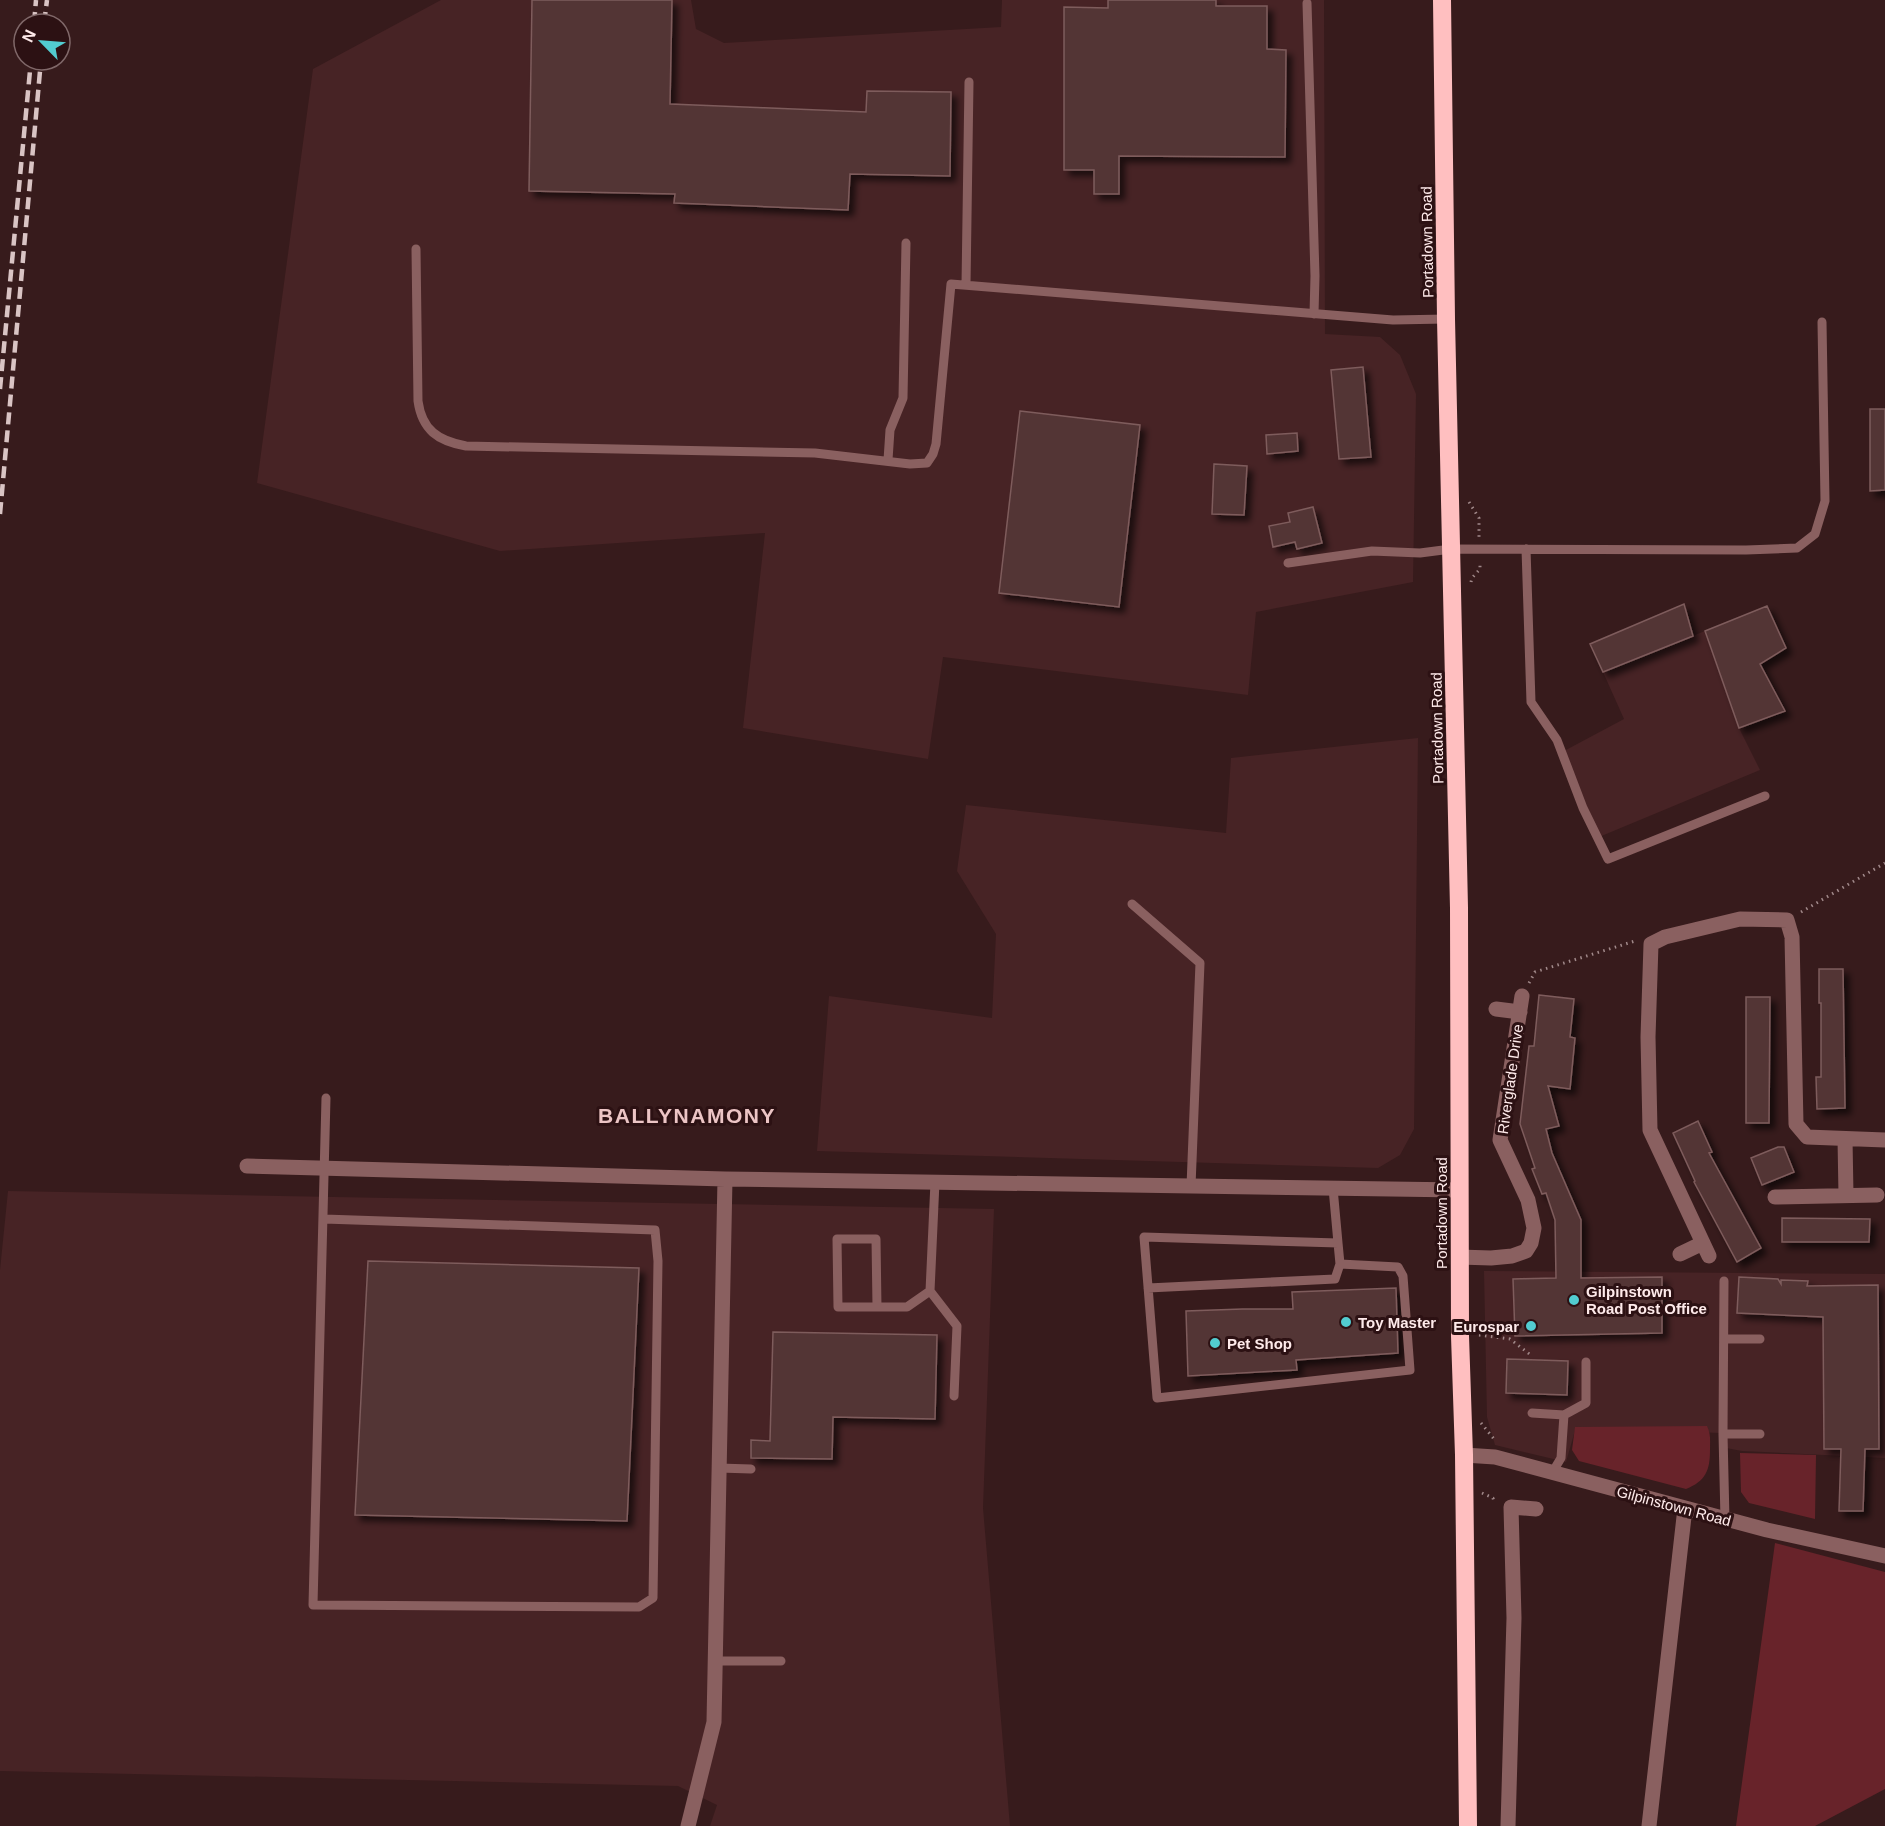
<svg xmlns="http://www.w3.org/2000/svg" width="1885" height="1826" font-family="Arial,sans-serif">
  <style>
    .built { fill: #472325 }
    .green { fill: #68232a }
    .building { fill: #533435; stroke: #7e5c5c; stroke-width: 1.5; filter: url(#shadow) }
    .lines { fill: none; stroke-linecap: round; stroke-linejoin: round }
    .path { stroke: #a1898a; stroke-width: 3; stroke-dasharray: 1.5 4.5; stroke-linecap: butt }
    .lane { stroke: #8a6060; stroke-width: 9 }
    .street { stroke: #8a6060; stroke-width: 15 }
    .highway { stroke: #ffbfc0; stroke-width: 18 }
    .rail { stroke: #d9c4c4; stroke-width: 4.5; stroke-dasharray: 12 6; stroke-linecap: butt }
    .poi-dot { fill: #52ccd0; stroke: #2c1113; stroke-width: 2 }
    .labels { text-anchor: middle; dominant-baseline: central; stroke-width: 6; stroke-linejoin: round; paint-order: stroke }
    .street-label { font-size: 15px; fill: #feeaea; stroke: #2c1113 }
    .poi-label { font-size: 15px; font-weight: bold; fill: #feeaea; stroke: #2c1113; text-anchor: start }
    .district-label { font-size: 21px; font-weight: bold; letter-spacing: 1.5px; fill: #ecc5c5; stroke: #2c1113 }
  </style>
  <defs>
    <filter id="shadow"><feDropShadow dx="5.5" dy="5.5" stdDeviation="3" flood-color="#0009"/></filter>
  </defs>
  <rect width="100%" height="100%" fill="#371b1c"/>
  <path class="built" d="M441,0H691L696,29L724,43L1001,27L1002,0H1324L1325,334L1380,337L1400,355L1416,394L1413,582L1256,612L1248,695L943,657L928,759L743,728L765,533L500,551L257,483L313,69Z
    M1767,606L1786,648L1760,664L1785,711L1739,728L1760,770L1599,837L1564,751L1624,719L1603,672Z
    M1418,738L1414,1129L1400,1155L1378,1168L817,1151L829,996L992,1018L996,934L957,871L966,805L1226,833L1231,758Z
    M8,1191L994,1209L983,1508L1010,1826H710L717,1805L678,1786L0,1771V1270Z
    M1484,1271L1885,1274V1458L1742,1451L1721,1447L1720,1433L1576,1427L1566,1462L1495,1445L1487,1417Z"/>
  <path class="green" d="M1707,1426C1711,1434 1710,1441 1710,1450C1710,1470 1706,1481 1686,1489L1579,1461L1572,1450L1575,1427Z
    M1740,1453L1816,1455L1815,1519L1749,1503L1741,1492Z
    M1775,1543L1885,1572V1789L1815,1826H1736Z"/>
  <path class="building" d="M532,0H672L670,104L866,112L867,91L951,92L950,176L850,174L848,210L674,203L675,194L529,191Z
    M1108,0H1216V6H1267V49L1286,50L1285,157L1119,156V194H1094V170H1064V7L1108,8Z
    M1363,367L1371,457L1339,459L1331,370Z
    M1870,409H1885V490L1870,491Z
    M1020,411L1140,425L1119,607L999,593Z
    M1297,433L1298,451L1267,454L1266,435Z
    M1214,464L1247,466L1244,515L1212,514Z
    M1313,507L1322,543L1297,549L1295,542L1273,547L1269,526L1290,522L1288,513Z
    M1684,604L1693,636L1603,672L1590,644Z
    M1767,606L1786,648L1760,664L1785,711L1739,728L1705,631Z
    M1819,969H1843L1845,1108L1817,1109L1816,1077H1821V1003H1819Z
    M1539,995L1574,999L1570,1037L1575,1038L1570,1089L1548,1086L1559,1126L1546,1129L1552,1153L1581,1220V1278L1662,1277V1333L1515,1336L1513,1279L1556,1278L1555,1220L1546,1193L1542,1194L1532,1169L1535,1168L1520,1124L1529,1046H1534Z
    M1746,997H1770L1769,1123H1746Z
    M1698,1121L1712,1152L1709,1153L1761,1248L1737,1262L1694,1182L1695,1181L1673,1133Z
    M1778,1147H1784L1794,1172L1762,1185L1751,1158Z
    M1782,1218L1870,1219L1869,1242H1782Z
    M368,1261L639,1268L627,1521L355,1515Z
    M1739,1277L1778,1279L1781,1284V1280L1808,1281L1807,1286L1878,1285L1879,1449H1865L1863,1511H1839L1841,1449H1824L1823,1317L1737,1313Z
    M1396,1288L1398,1353L1296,1360L1297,1370L1188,1376L1186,1311L1243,1309H1293L1292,1292Z
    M773,1332L937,1335L935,1419L833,1417L832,1459L751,1458V1440L770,1441Z
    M1507,1359L1568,1361L1567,1395L1506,1393Z"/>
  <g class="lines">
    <path class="path" d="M1469,502L1479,518V538
      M1471,582L1472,578L1480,569V562
      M1801,912L1885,863
      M1529,983L1535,972L1635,941
      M1479,1335L1510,1339L1532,1356
      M1481,1423L1494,1439V1442
      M1482,1493L1493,1498L1494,1502"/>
    <path class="lane" d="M1307,3L1315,276L1314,314
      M416,249L418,401C422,430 438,441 466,446L815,453L910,464L927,463L933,454L936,444L951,284L1393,320L1446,319
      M966,285L969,82
      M888,460L890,430L903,398L906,243
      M1526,549L1531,702L1557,740L1583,808L1608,859L1765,796
      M1288,563L1372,551L1420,553L1451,549L1746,550L1797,548L1815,534L1825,501L1822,322
      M1132,904L1200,963L1191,1186
      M1333,1188L1338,1243L1144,1237L1157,1398L1410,1370L1403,1276L1398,1267L1340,1264L1338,1243
      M324,1219L655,1230L658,1261L653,1598L639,1607L313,1605L326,1098
      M1724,1281L1723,1434L1725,1520
      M1148,1288L1335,1279L1340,1264
      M930,1291L957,1326L954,1396
      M877,1307L876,1239H837L838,1307H907L930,1291L935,1182
      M1724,1339H1760
      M1532,1413L1564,1415L1586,1403V1362
      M1723,1434H1760
      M719,1468L751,1469
      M1552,1473L1561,1458L1564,1415
      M715,1661H781"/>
    <path class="street" d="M1496,1009L1520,1012
      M1845,1139L1846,1195
      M247,1166L725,1179L1460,1190
      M1775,1197L1877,1195
      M1680,1254L1703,1243
      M1709,1256L1650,1130L1648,1037L1651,944L1665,937L1740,919L1787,920L1792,937L1796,1124L1807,1137L1885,1140
      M1459,1257L1491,1258L1512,1256L1526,1251L1531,1243L1534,1228L1528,1200L1500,1140L1522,996
      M1464,1455L1495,1457L1767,1530L1885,1556
      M688,1826L714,1722L725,1179
      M1508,1826L1514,1618L1511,1507L1536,1509
      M1649,1826L1685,1508"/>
    <path class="highway" d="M1442,0L1446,319L1459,908L1460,1336L1464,1455L1468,1826"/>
    <path class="rail" d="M34,24L36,0
      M44,24L47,0
      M0,389L31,60
      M0,514L41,60"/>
  </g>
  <g class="poi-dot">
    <circle cx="1574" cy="1300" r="6"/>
    <circle cx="1346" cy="1322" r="6"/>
    <circle cx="1531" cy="1326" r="6"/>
    <circle cx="1215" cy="1343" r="6"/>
  </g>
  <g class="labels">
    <g class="street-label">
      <text transform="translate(1427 242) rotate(-91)">Portadown Road</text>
      <text transform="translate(1437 728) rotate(-91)">Portadown Road</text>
      <text transform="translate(1510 1079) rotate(-82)">Riverglade Drive</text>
      <text transform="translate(1441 1213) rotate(-90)">Portadown Road</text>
      <text transform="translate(1674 1506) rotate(15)">Gilpinstown Road</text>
    </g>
    <g class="poi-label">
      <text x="1586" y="1291">Gilpinstown<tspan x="1586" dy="17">Road Post Office</tspan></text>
      <text x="1358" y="1322">Toy Master</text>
      <text x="1519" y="1326" text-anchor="end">Eurospar</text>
      <text x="1227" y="1343">Pet Shop</text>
    </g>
    <g class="district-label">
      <text x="687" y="1115">BALLYNAMONY</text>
    </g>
  </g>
  <g transform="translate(42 42) rotate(295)"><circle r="28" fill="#2c1113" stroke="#806869" stroke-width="1.5"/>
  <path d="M0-4.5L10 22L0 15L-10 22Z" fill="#52ccd0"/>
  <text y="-9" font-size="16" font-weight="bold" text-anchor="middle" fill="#feeaea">N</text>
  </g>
</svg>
